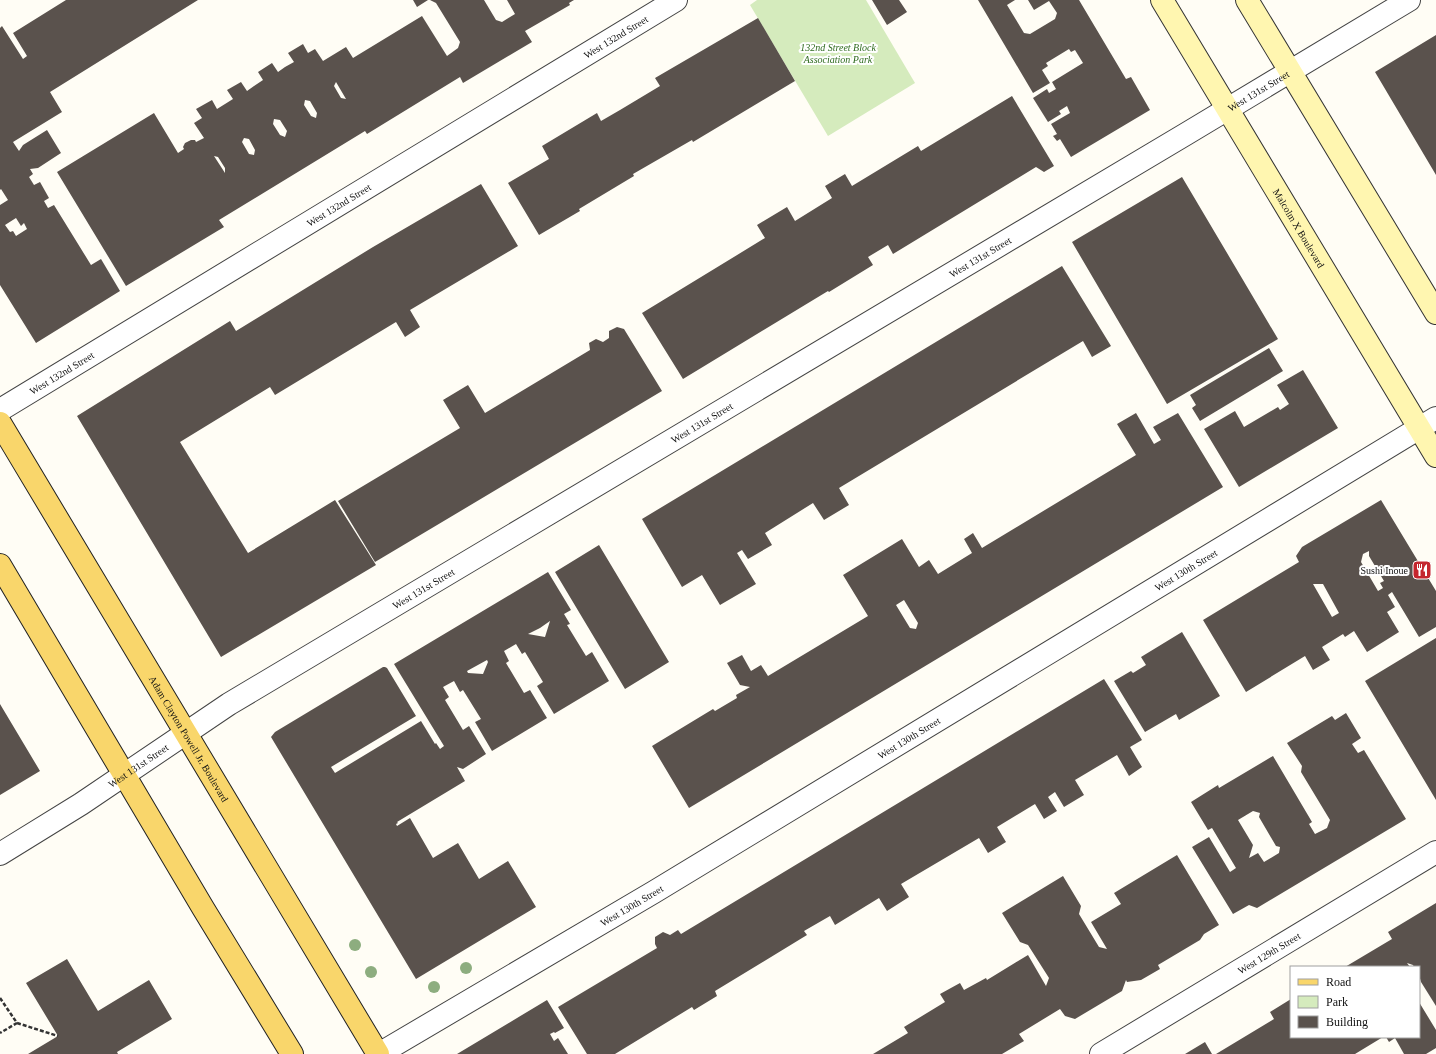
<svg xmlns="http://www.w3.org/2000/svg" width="1436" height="1054" font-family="'Times New Roman',serif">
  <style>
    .green { fill: #d5ebbd }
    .building { fill: #5a524d; fill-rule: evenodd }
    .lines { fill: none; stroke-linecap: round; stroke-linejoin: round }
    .street-casing { stroke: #444; stroke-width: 24 }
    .secondary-casing { stroke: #333; stroke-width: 24 }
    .primary-casing { stroke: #222; stroke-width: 24 }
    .path { stroke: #333; stroke-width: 2.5; stroke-dasharray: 4 2; stroke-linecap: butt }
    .street { stroke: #fff; stroke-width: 22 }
    .secondary { stroke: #fff6b0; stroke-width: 22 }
    .primary { stroke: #f9d66b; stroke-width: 22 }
    .tree { fill: #8dad7f }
    .labels { text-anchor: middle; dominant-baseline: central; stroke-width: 4; stroke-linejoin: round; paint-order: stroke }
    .street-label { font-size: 10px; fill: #111; stroke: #fff }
    .park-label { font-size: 10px; font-style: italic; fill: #2f6b1f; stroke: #fff }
    .poi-label { font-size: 10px; fill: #111; stroke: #fff; text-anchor: end }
  </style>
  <rect width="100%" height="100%" fill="#fffdf5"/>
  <path class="green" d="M757,0H866L915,83L828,136L750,5Z"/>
  <path class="building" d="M66,0H198L50,92L62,112L13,142L19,151L23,145L47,130L61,153L38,168L30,169L33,174L29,177L34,185L40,182L49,198L44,201L48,208L54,205L91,265L101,259L120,291L36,343L0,285V205L8,200L1,189L0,190V28L2,26L23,59L27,56L13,33ZM16,218L21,226L24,223L27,229L16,236L13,231L10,232L5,225Z
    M413,0H428L417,7Z
    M430,0H484L496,20L502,22L515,14L507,0H574L569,3L570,5L525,31L532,42L463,83L460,77L367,134L365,131L219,220L224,227L126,286L57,172L154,113L178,153L184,149L183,147L185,143L191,140H195L196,142L204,138L194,123L202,118L196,109L212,100L217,109L233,99L227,90L241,82L247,91L254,86L263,80L258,72L272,63L278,72L285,67L294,62L288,53L303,44L308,53L315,49L323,61L346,47L353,58L422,16L447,56L458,48L460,42L436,3ZM336,82L346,99L341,98L334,86ZM305,100L310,101L317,113L316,118L311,116L304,105ZM274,119L280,120L287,131L285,137L280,135L273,124ZM244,138L249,139L255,150L254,155L249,154L242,142ZM214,156L218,157L225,168V173Z
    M872,0H899L907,12L887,25Z
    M978,0H1015L1007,5L1024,33L1030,34L1055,19L1057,13L1049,1L1034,10L1028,0H1079L1126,79L1131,77L1150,110L1071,157L1060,139L1057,141L1053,136L1057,134L1051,124L1070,113L1067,106L1059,111L1061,114L1048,122L1033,98L1047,89L1049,93L1056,89L1052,82L1083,63L1075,50L1071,52L1069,49L1046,63L1048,66L1042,70L1050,83L1033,93Z
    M758,18L795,81L693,142L692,140L633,174L634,176L579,209L580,211L539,235L508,183L549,159L542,146L597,113L601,121L620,110L660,86L655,78Z
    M1436,35V175L1375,72Z
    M1012,96L1054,166L1044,172L1036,167L893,254L888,245L868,257L873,265L829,292L828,291L683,379L642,313L765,238L757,225L787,207L795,221L832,198L825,186L845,174L852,186L918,146L921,151Z
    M1182,177L1278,339L1167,404L1072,242Z
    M481,184L518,246L410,310L420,327L405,337L396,322L275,395L270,387L180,442L248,553L335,500L376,565L221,657L77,416L230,321L236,331L373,247Z
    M1062,266L1111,346L1092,357L1083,341L839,488L849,505L824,520L813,503L765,533L772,545L748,559L742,550L737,553L756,584L720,605L702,575L682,587L642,519Z
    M617,327L624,329L662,391L375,562L338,501L460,428L443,400L468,385L485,413L590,350L589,343L596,339L603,342L609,338V331Z
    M1269,348L1283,371L1200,421L1192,408L1196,405L1190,395Z
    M1303,370L1338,428L1239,487L1204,429L1235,411L1244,427L1278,407L1280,410L1289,404L1277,385Z
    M1136,413L1154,444L1161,440L1153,427L1178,413L1223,487L689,808L652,746L713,709L715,711L737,698L736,695L750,687L740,685L727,663L742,655L751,671L761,665L768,676L868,616L843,575L902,539L919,567L929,560L938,574L972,553L964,539L973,533L982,548L1136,455L1117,424ZM904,600L918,623L916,629L910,628L896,605Z
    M1381,500L1436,591V627L1419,637L1392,592L1388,595L1395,607L1387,612L1399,632L1367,652L1354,631L1345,637L1343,634L1322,647L1330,660L1313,670L1305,656L1246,692L1203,620L1299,562L1296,556L1302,547ZM1369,551V556L1384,581L1380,583L1383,588L1378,591L1361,562L1363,554ZM1313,584H1323L1339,613L1332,617Z
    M599,545L669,662L625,689L555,572Z
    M548,572L571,610L564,614L570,624L567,625L586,656L592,652L609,681L554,714L537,686L543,682L525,652L522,654L516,644L504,651L509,661L506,663L524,693L530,690L547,718L492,751L475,722L481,719L463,690L460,692L454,681L443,687L449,697L445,700L463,730L469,726L486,754L463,769L457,767L465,781L397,822L398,823L396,824L397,826L410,818L433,858L458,843L479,879L508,861L536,907L416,979L271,737L275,732L383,667H385L387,668L416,716L331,767L335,773L421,721L435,744L436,743L440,749L444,746L394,664ZM550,621L545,637L528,634L540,628ZM487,660L488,662L483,674L468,673L467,671Z
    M1182,632L1220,696L1179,720L1176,714L1145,732L1114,681L1131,671L1133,673L1146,665L1141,657Z
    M1436,638V800L1365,681Z
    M1104,679L1142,740L1130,747L1142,767L1129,776L1117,755L1075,780L1084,795L1064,807L1055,792L1048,797L1057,811L1044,819L1035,804L997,827L1006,842L988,853L979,838L901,884L909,897L887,911L879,898L835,925L830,916L804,931L807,935L715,991L717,996L694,1010L692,1007L615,1054H587L558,1007L657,948L655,944V937L663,932L670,935L678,930L681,934Z
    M0,704L40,771L0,795Z
    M1346,713L1361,738L1352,744L1358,753L1364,750L1406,819L1257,908L1249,905L1233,914L1192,847L1209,837L1230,872L1236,868L1212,828L1208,830L1191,802L1218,785L1219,788L1273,756L1312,822L1309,824L1315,834L1327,828L1330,820L1301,772L1302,766L1287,743L1332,716L1335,720ZM1253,811L1260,813L1259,817L1276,846L1280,847L1279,853L1264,862L1258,853L1249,858L1253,845L1238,820Z
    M1177,855L1219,925L1204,934L1200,940L1158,965L1160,969L1141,980L1127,982L1126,980L1122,991L1075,1019L1065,1016L1060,1009L1019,1034L1024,1041L1002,1054H873L908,1033L904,1027L945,1002L940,994L960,983L964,990L986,978L987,980L1028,955L1046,986L1049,978L1028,945L1020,942L1002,913L1063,876L1081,906L1079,914L1099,947L1107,949L1091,922L1121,904L1114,893Z
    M1436,903V1006L1421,982L1419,975V967H1414L1413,965L1407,963L1410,967H1345L1392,939L1388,932Z
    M67,959L98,1011L149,980L172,1019L117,1052L118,1054H28L58,1036L26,983Z
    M1291,999V1037H1383L1355,1054H1216L1274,1019L1270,1012Z
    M547,1000L564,1028L555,1033L554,1032L550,1034L554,1041L558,1038L568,1054H457Z
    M1419,1002L1436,1030V1048L1426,1054H1404L1395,1038L1389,1042L1386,1037H1419Z
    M1205,1042L1212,1054H1185Z"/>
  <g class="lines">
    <defs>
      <g id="street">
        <path id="s1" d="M0,410L676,0"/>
        <path id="s2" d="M0,854L81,804L229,704L1186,134L1409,0"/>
        <path id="s3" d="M379,1054L654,892L1436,418"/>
        <path id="s4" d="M1101,1054L1436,852"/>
      </g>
      <g id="secondary">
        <path id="s5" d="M1162,0L1436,456"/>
        <path d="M1247,0L1436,313"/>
      </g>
      <g id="primary">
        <path id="s6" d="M0,423L378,1054"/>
        <path d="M0,565L203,908L292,1054"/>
      </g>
    </defs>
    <use href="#street" class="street-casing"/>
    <use href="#secondary" class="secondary-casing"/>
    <use href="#primary" class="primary-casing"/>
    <path class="path" d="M0,998L17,1023L0,1033
      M17,1023L58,1036"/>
    <use href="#street" class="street"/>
    <use href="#secondary" class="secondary"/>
    <use href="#primary" class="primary"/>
  </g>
  <g class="tree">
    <circle cx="355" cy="945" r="6"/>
    <circle cx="466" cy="968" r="6"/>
    <circle cx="371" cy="972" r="6"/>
    <circle cx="434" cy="987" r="6"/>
  </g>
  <defs>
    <symbol id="restaurant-square" viewBox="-11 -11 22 22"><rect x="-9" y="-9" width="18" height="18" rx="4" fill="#c4262e" stroke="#fff"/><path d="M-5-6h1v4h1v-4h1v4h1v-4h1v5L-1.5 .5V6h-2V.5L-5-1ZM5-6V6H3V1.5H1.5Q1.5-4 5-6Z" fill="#fff"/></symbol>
  </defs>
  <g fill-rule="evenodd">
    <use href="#restaurant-square" x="1411" y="559" width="22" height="22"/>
  </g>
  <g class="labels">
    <g class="street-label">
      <text stroke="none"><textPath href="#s1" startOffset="720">West 132nd Street</textPath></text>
      <text stroke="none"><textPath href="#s2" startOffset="1472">West 131st Street</textPath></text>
      <text stroke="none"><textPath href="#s1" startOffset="396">West 132nd Street</textPath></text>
      <text stroke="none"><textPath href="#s5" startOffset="266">Malcolm X Boulevard</textPath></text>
      <text stroke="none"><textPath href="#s2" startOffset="1148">West 131st Street</textPath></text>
      <text stroke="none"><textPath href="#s1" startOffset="72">West 132nd Street</textPath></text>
      <text stroke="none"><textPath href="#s2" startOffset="824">West 131st Street</textPath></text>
      <text stroke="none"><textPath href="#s3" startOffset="941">West 130th Street</textPath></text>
      <text stroke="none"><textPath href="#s2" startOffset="500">West 131st Street</textPath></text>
      <text stroke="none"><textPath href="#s3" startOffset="617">West 130th Street</textPath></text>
      <text stroke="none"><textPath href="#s6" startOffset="368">Adam Clayton Powell Jr. Boulevard</textPath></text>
      <text stroke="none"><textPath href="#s2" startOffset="164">West 131st Street</textPath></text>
      <text stroke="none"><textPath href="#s3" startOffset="293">West 130th Street</textPath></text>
      <text stroke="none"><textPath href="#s4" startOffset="196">West 129th Street</textPath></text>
    </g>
    <g class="park-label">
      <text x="838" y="47">132nd Street Block<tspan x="838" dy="12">Association Park</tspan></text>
    </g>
    <g class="poi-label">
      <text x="1408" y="570">Sushi Inoue</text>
    </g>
  </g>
  <rect x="1290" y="966" width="130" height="72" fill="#ffffff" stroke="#a0a0a0"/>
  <rect x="1298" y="979" width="20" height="6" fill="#f9d66b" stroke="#a0a0a0"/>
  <text x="1326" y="986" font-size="12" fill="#111111">Road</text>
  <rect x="1298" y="996" width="20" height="12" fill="#d5ebbd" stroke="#a0a0a0"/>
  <text x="1326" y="1006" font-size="12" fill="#111111">Park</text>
  <rect x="1298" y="1016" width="20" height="12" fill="#5a524d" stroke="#a0a0a0"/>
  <text x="1326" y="1026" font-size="12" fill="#111111">Building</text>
</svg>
